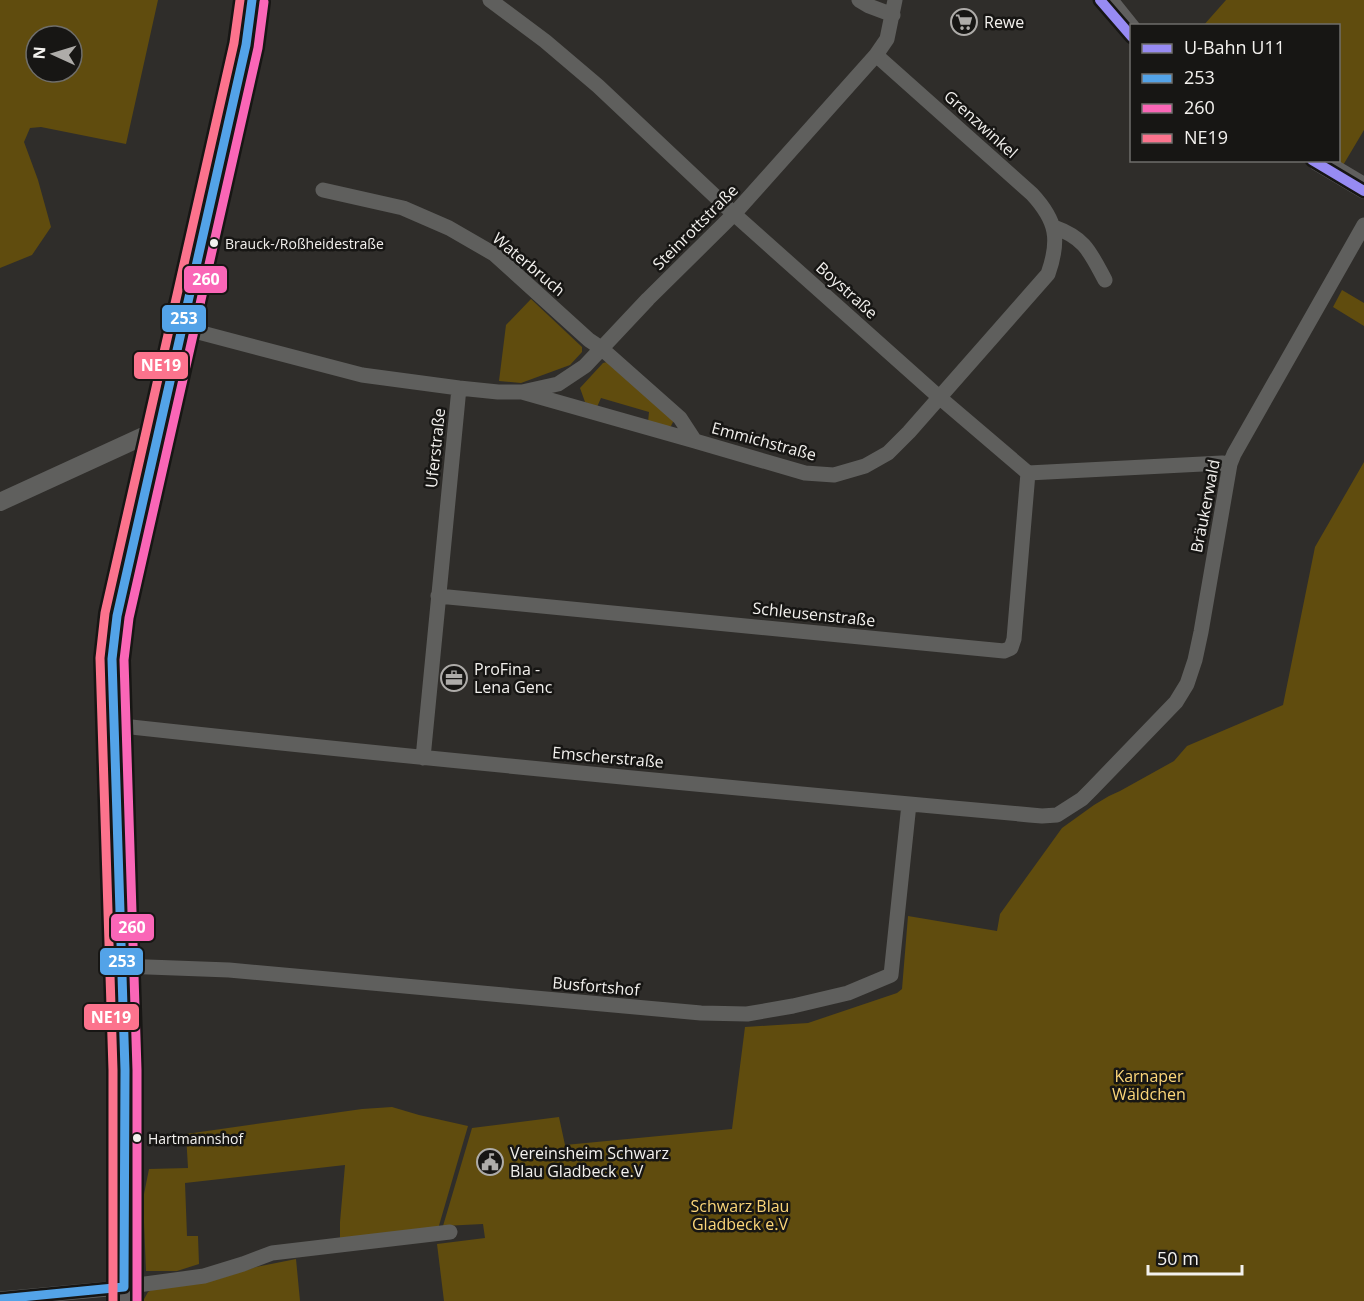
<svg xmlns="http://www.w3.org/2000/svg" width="1364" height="1301" font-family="'Open Sans',sans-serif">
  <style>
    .green { fill: #604c0e; fill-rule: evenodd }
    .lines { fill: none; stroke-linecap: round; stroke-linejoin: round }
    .minor { stroke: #5f5f5d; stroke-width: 15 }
    .tertiary { stroke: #5f5f5d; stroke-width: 18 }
    .secondary { stroke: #605f5e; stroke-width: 21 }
    .bus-1-casing { stroke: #171614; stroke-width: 14 }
    .bus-2-casing { stroke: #171614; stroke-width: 14 }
    .bus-3-casing { stroke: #171614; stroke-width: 14 }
    .bus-1 { stroke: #53a3e8; stroke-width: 9 }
    .bus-2 { stroke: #fa66b7; stroke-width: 9 }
    .bus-3 { stroke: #fc738d; stroke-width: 9 }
    .metro-1-casing { stroke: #171614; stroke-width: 15 }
    .metro-1 { stroke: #978bf3; stroke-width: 10 }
    .bus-dot { fill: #f3f1ee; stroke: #171614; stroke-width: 2 }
    .labels { text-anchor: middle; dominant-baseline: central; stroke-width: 5; stroke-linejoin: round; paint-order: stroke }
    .bus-label { font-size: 14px; fill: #f3f1ee; stroke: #171614; text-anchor: start }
    .poi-label { font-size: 16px; fill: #f3f1ee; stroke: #171614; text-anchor: start }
    .street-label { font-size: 16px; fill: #f3f1ee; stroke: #171614 }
    .park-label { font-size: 16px; fill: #fcd679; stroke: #171614 }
    .line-badge { stroke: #171614; stroke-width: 2 }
    .badge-label { font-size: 16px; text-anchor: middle; font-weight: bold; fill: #fff }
  </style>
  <rect width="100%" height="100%" fill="#2f2d2a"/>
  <path class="green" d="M0,0H158L126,144L41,127L30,128L24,142L38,180L51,227L32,255L0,268ZM36,36H72V72H36Z
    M1226,0H1364V130L1339,172L1317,161L1338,160V26H1203Z
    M1342,290L1364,303V326L1333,307Z
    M531,299L582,347V352L570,365L521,383L499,381L506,325Z
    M607,362L672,418L673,422L671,426L667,427L648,422L649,412L601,398L597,407L585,402L580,388L603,363Z
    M1364,462V1301H444L437,1244L485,1238L483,1224L443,1226L472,1128L559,1117L565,1145L732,1129L745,1027L808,1023L897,993L902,989L908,916L997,931L1000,914L1062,828L1094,805L1109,796L1120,791L1174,761L1187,746L1283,705L1315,547Z
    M392,1107L419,1115L468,1126L438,1229L340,1238V1222L345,1165L185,1183L187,1236H198L199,1264L177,1271H146L143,1199L149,1169L188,1168L186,1134L362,1109Z
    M296,1259L300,1301H143L148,1292L153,1289L218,1279L256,1267Z"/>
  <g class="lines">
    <path class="minor" d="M490,0L545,41L598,86L734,214L939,397L1028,473L1222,463L1230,464
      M859,0L869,6L893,15
      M323,190L403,208L449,228L494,254L589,340L601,348L680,418L695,441L522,392
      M1054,227C1085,238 1090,252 1105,280
      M183,328L362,375L459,388L423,758
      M459,388L498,392H522L558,384L585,366L648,299L734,214L876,55L887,39L895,0
      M695,441L805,473L834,475L865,466L888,453L909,432L1048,274C1060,240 1057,221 1032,194L876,55
      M438,596L1004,651L1011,648L1014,639L1028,473
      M113,725C422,759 732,788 1042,816L1057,815L1082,799L1092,789L1176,702L1187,684L1195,660L1201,632L1230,464L1234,454L1364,225
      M121,966L229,970L701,1013L747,1014L793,1006L848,993L891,975L909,804
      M0,1299L108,1289L204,1276L243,1264L272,1253L450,1232"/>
    <path class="tertiary" d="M0,502L159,429"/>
    <path class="secondary" d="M1107,0L1132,31
      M1317,160L1364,188
      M125,1301V1070L112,659L117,616L125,582L246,45L252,0"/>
    <defs>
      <path id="bus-1" d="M124,1287L125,1070L112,659L117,616L246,45L252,0
        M0,1299L124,1287"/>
      <path id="bus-2" d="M137,1301V1070L124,660L129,618L258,48L264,2"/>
      <path id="bus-3" d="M113,1301V1070L100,658L105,613L234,43L240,0"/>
    </defs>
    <use href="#bus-1" class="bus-1-casing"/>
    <use href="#bus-2" class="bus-2-casing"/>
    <use href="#bus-3" class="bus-3-casing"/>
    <use href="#bus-1" class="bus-1"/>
    <use href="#bus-2" class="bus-2"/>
    <use href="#bus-3" class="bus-3"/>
    <defs>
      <path id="metro-1" d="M1100,0L1132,37
        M1312,160L1364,191"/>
    </defs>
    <use href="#metro-1" class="metro-1-casing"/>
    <use href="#metro-1" class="metro-1"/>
  </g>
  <defs>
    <symbol id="supermarket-ring" viewBox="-11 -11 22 22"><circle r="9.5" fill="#171614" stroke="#aeaca9" stroke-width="1.5"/><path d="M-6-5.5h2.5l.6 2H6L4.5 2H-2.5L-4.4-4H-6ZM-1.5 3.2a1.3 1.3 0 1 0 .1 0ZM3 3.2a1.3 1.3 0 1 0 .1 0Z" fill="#aeaca9"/></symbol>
    <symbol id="office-ring" viewBox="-11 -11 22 22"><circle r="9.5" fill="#171614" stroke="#aeaca9" stroke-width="1.5"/><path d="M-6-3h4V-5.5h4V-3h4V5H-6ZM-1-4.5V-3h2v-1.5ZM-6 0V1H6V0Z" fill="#aeaca9"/></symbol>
    <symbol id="civic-ring" viewBox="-11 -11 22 22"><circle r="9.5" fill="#171614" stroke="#aeaca9" stroke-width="1.5"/><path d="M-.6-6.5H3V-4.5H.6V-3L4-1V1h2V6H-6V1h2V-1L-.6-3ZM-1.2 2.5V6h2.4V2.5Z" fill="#aeaca9"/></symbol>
  </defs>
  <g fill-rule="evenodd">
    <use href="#supermarket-ring" x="949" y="7" width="30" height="30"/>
    <use href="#office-ring" x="439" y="663" width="30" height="30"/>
    <use href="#civic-ring" x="475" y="1147" width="30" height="30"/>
  </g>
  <g class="bus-dot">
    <circle cx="214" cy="243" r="5"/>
    <circle cx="137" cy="1138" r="5"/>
  </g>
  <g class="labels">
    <g class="bus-label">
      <text x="225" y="243">Brauck-/Roßheidestraße</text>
      <text x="148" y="1138">Hartmannshof</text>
    </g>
    <g class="poi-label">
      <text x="984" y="22">Rewe</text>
      <text x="474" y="669">ProFina -<tspan x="474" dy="18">Lena Genc</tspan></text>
      <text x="510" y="1153">Vereinsheim Schwarz<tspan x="510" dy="18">Blau Gladbeck e.V</tspan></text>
    </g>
    <g class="street-label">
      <text transform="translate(981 124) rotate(42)">Grenzwinkel</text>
      <text transform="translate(695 227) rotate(-45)">Steinrottstraße</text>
      <text transform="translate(529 264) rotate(40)">Waterbruch</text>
      <text transform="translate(847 290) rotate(42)">Boystraße</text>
      <text transform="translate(764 441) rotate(15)">Emmichstraße</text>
      <text transform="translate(435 448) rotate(-84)">Uferstraße</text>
      <text transform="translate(1205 506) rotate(-79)">Bräukerwald</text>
      <text transform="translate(814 614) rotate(6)">Schleusenstraße</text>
      <text transform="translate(608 757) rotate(5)">Emscherstraße</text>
      <text transform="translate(596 986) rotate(5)">Busfortshof</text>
    </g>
    <g class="park-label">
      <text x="1149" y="1076">Karnaper<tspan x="1149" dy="18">Wäldchen</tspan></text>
      <text x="740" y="1206">Schwarz Blau<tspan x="740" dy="18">Gladbeck e.V</tspan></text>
    </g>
  </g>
  <g class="line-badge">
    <rect x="183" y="265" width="45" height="29" rx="6" fill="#fa66b7"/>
    <rect x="161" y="304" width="46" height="29" rx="6" fill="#53a3e8"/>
    <rect x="133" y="351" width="56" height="29" rx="6" fill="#fc738d"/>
    <rect x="110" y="913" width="45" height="29" rx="6" fill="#fa66b7"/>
    <rect x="99" y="947" width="45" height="29" rx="6" fill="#53a3e8"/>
    <rect x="83" y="1003" width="57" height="28" rx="6" fill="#fc738d"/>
  </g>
  <g class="badge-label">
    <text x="206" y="285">260</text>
    <text x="184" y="324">253</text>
    <text x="161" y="371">NE19</text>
    <text x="132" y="933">260</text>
    <text x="122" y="967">253</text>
    <text x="111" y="1023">NE19</text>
  </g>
  <rect x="1130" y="24" width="210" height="138" fill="#171614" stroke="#6f6e6b" stroke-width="1.5"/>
  <rect x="1142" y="44" width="30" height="9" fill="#978bf3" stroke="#6f6e6b" stroke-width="1.5"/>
  <text x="1184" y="54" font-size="18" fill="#f3f1ee">U-Bahn U11</text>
  <rect x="1142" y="74" width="30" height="9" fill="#53a3e8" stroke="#6f6e6b" stroke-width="1.5"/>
  <text x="1184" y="84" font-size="18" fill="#f3f1ee">253</text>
  <rect x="1142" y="104" width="30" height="9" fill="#fa66b7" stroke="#6f6e6b" stroke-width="1.5"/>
  <text x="1184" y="114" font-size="18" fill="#f3f1ee">260</text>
  <rect x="1142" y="134" width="30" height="9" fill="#fc738d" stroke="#6f6e6b" stroke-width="1.5"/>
  <text x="1184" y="144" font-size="18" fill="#f3f1ee">NE19</text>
  <g transform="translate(54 54) rotate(274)"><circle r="28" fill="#171614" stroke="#6f6e6b" stroke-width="1.5"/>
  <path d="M0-4.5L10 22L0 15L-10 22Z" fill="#aeaca9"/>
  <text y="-9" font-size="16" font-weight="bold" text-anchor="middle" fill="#f3f1ee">N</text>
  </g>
  <path d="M1148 1265v9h94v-9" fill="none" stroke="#f3f1ee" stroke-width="3"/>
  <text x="1157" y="1265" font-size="18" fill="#f3f1ee" stroke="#171614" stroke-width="4.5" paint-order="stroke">50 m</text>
</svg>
